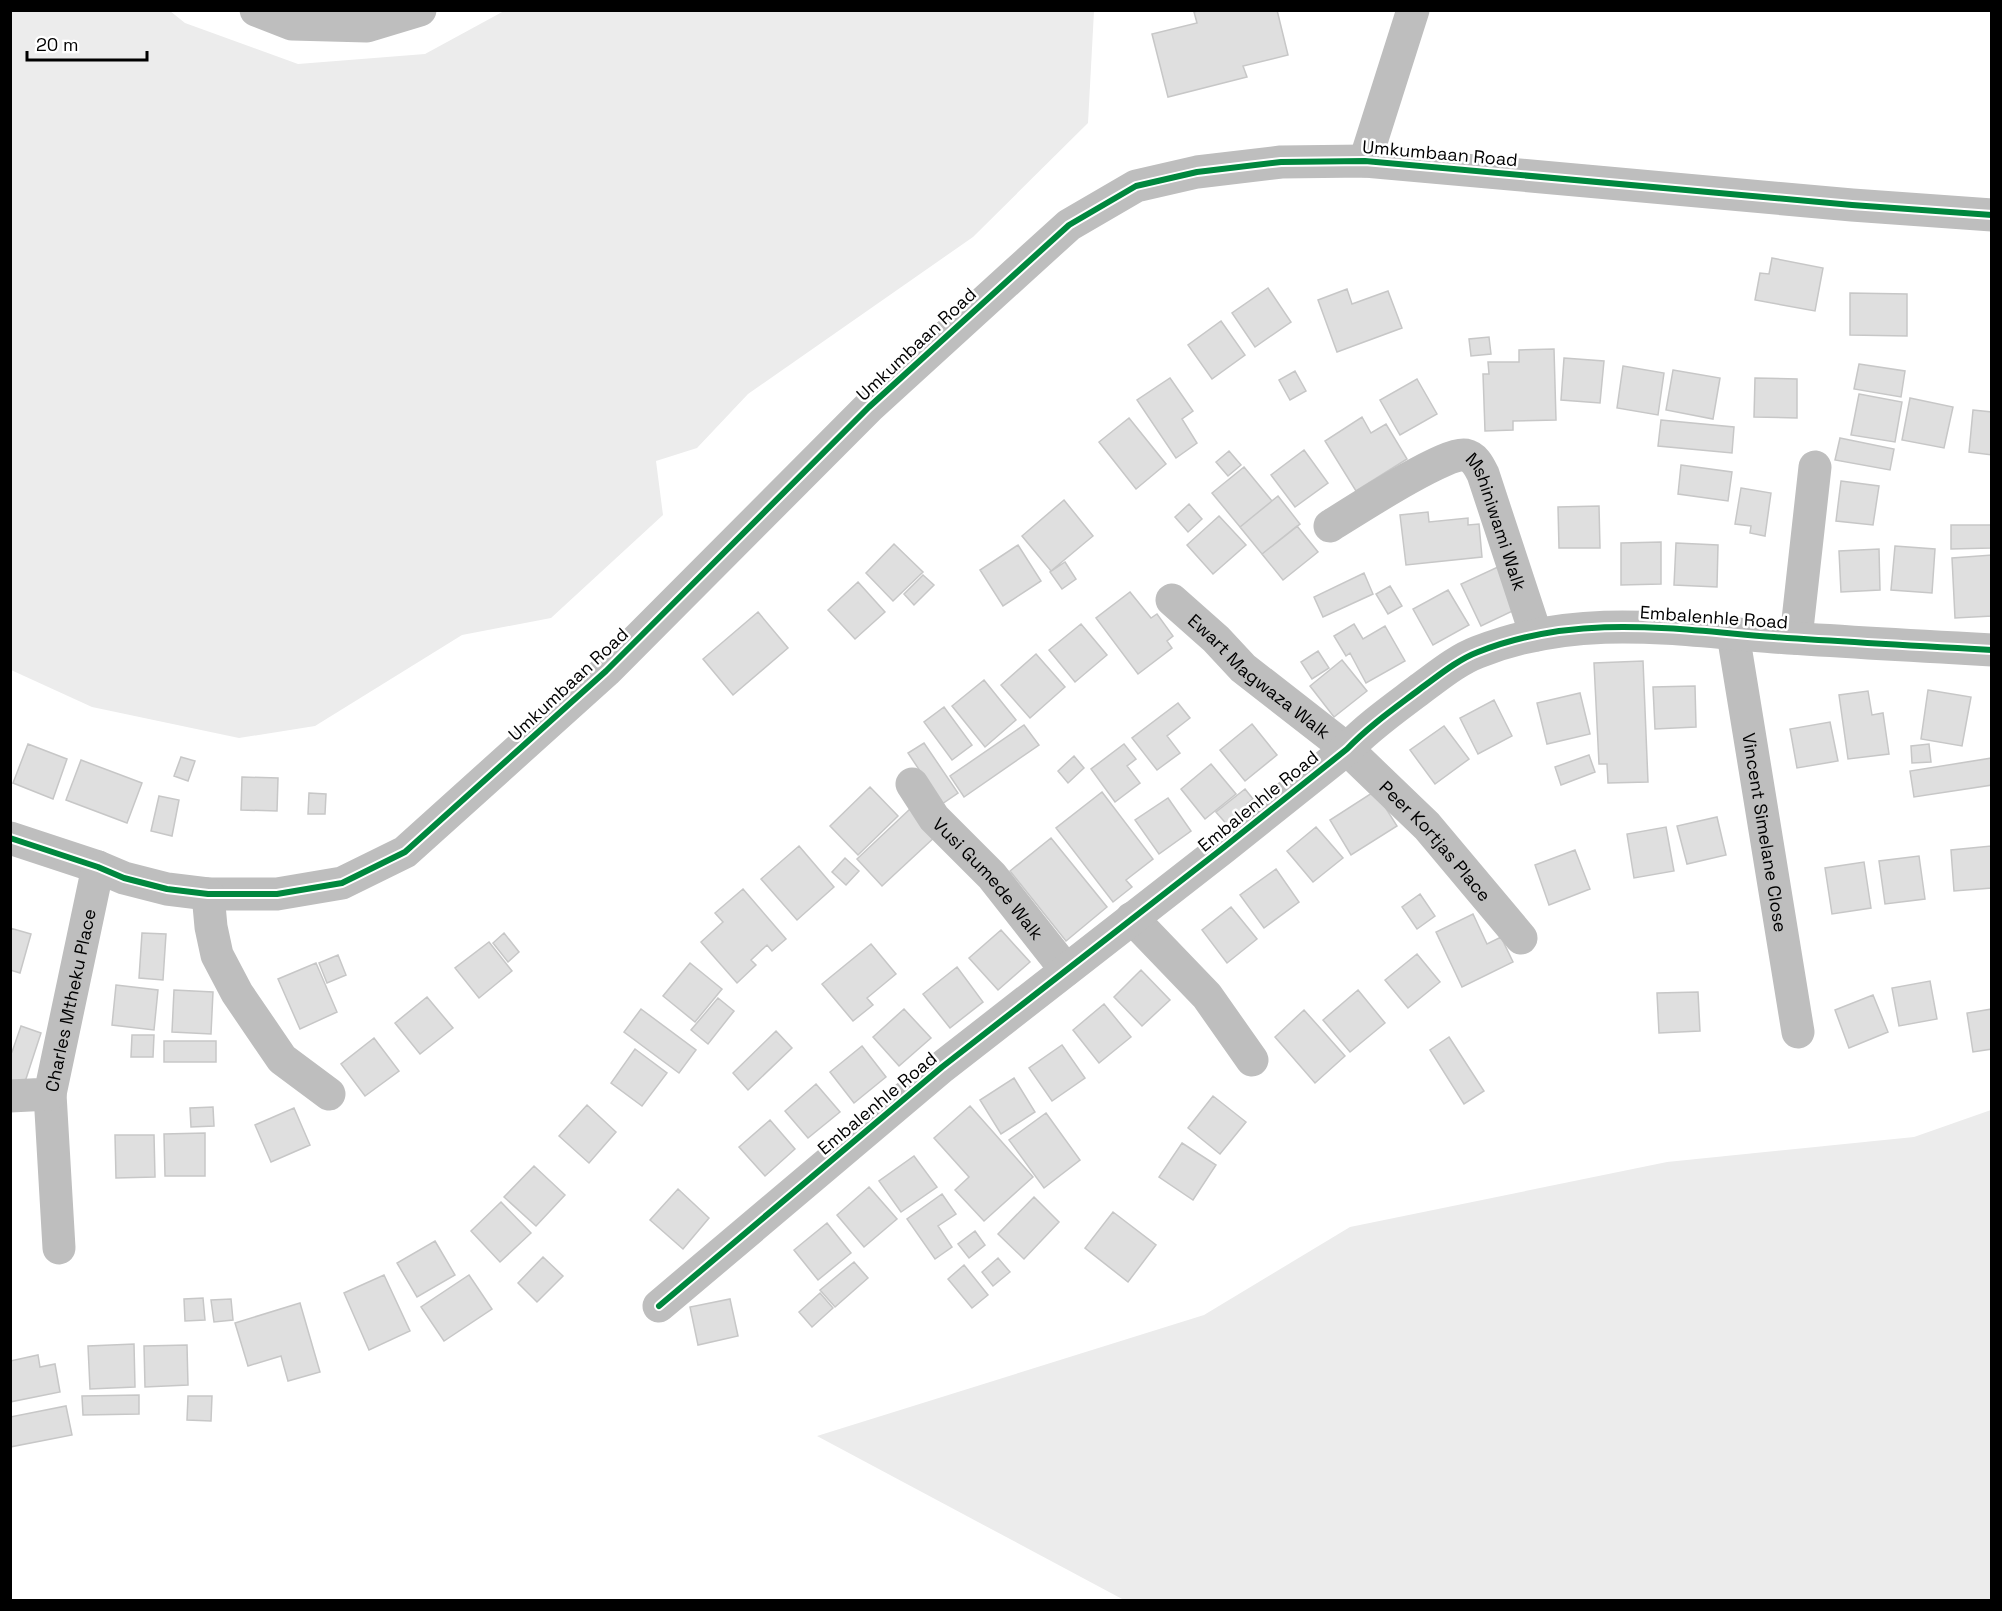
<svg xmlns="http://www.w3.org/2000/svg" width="2002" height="1611" font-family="'Space Grotesk',sans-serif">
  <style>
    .green { fill: #ececec }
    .building { fill: #dfdfdf; stroke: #c7c7c7; stroke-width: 1.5 }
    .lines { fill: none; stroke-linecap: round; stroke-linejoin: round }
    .minor { stroke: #bebebe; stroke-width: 33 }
    .cycleway-casing { stroke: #fff; stroke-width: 10 }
    .cycleway { stroke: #00873e; stroke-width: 6 }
    .labels { text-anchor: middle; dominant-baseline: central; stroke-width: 5; stroke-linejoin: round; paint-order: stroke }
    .street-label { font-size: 18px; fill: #000; stroke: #fff }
  </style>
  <rect width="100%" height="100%" fill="#fff"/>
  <path class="green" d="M11,10L170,11L185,23L298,64L425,54L504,11H1094L1088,123L973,237L748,394L697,448L656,461L663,515L551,618L462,635L315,726L239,738L92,707L11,670Z
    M1991,1110V1600H1124L817,1436L1204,1315L1350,1227L1667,1162L1914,1137Z"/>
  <path class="building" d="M1201,10H1277L1288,55L1243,66L1247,77L1168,97L1152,34L1197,23L1194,12Z
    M1772,258L1823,268L1815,311L1755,300L1760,273L1769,274Z
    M1268,288L1291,322L1255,347L1232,313Z
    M1347,289L1352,304L1388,291L1402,328L1337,352L1318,300Z
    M1850,293L1907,294V336L1850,335Z
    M1221,321L1245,355L1212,379L1188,345Z
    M1489,337L1491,354L1471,356L1469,339Z
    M1554,349L1556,420L1513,421V430L1485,431L1483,374H1489L1488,362H1519V350Z
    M1564,358L1604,361L1600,403L1561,400Z
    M1859,364L1905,371L1901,397L1854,389Z
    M1623,366L1664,373L1658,415L1617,408Z
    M1673,370L1720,378L1713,419L1666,410Z
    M1295,371L1306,391L1290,400L1279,380Z
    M1170,378L1193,411L1182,419L1197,443L1176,458L1137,400Z
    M1755,378L1797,379V418L1754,417Z
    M1417,379L1437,414L1400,435L1380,400Z
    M1859,394L1902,402L1895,442L1851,435Z
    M1910,398L1953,407L1944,448L1902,440Z
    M1973,410L1992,412V455L1969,452Z
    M1362,417L1371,433L1386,424L1407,459L1356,491L1325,441Z
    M1129,418L1166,464L1136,489L1099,442Z
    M1661,420L1734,427L1732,453L1658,446Z
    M1840,438L1894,449L1890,470L1835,460Z
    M1304,450L1328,483L1295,507L1271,475Z
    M1229,451L1241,465L1228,476L1216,462Z
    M1681,465L1732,472L1728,501L1678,494Z
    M1244,467L1272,501L1240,527L1212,493Z
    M1841,481L1879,486L1873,525L1836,521Z
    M1741,488L1771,493L1765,536L1750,533L1751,526L1735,524Z
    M1278,496L1300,524L1262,554L1240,527Z
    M1064,500L1093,536L1051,571L1022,536Z
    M1189,504L1202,519L1188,532L1175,517Z
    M1599,506L1600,548H1559L1558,507Z
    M1428,512L1429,522L1468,518V525L1479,524L1482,557L1406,565L1400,515Z
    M1219,516L1246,545L1213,574L1187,545Z
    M1951,525H1991V548L1951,549Z
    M1297,526L1318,552L1283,580L1262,554Z
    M1661,542V584L1621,585V543Z
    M1676,543L1718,545L1717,587L1674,585Z
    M894,544L923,572L893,601L866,573Z
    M1018,545L1041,581L1003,606L980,570Z
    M1895,546L1935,549L1932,593L1891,590Z
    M1879,549L1880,590L1841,592L1839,551Z
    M1992,555V616L1955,618L1952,558Z
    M1065,562L1076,579L1062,589L1050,572Z
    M1500,566L1519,608L1481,626L1461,584Z
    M1364,573L1373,594L1323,617L1314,597Z
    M923,575L934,585L914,605L904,594Z
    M858,582L885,612L855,639L828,610Z
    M1390,586L1402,606L1388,614L1376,594Z
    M1448,590L1469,625L1433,645L1413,609Z
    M1130,592L1151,618L1157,614L1173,636L1167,641L1172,648L1138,674L1096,618Z
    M758,612L788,648L733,695L703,659Z
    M1081,624L1107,655L1075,682L1049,650Z
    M1354,624L1363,639L1385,626L1405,661L1366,683L1350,653L1346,656L1334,636Z
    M1318,651L1329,668L1312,679L1301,662Z
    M1036,654L1065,687L1030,718L1001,685Z
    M1342,660L1367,691L1334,717L1310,686Z
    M1643,661L1648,782L1608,783L1607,764H1599L1594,663Z
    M984,680L1016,720L985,747L952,706Z
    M1695,686L1696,727L1655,729L1653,687Z
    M1928,690L1971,697L1962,746L1921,739Z
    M1868,691L1872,715L1883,713L1889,754L1848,759L1839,695Z
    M1580,693L1590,734L1547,744L1537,703Z
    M1494,700L1512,736L1478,754L1460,718Z
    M1178,703L1190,718L1167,736L1180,753L1157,770L1132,738Z
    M944,707L972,745L952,760L924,722Z
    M1830,722L1838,761L1797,768L1790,729Z
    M1252,724L1277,755L1245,781L1220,750Z
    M1024,725L1039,745L964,797L950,776Z
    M1444,726L1469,759L1435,784L1410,750Z
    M924,743L958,793L942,804L908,753Z
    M28,744L67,759L53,799L13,783Z
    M1124,744L1136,759L1127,766L1140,783L1115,802L1091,769Z
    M1929,744L1931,762L1912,763L1911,746Z
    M1589,755L1595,772L1561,785L1555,767Z
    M1074,756L1084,768L1068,783L1058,771Z
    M181,757L195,761L188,781L174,776Z
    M1992,758V785L1914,797L1910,771Z
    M81,760L142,783L127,823L66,800Z
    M1211,764L1236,794L1205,819L1181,789Z
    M242,777L278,778L277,811L241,810Z
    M870,787L898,816L858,855L830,826Z
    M1245,789L1253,799L1247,804L1250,809L1229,827L1216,812Z
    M1375,791L1397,826L1351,855L1330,820Z
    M1102,792L1153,859L1126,880L1132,887L1113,902L1056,828Z
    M309,793L326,794L325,814H308Z
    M159,796L179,800L172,836L151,831Z
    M1168,798L1191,831L1159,854L1135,820Z
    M911,808L937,835L882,886L857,859Z
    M1717,817L1726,855L1687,864L1677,826Z
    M1316,827L1343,858L1313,882L1287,851Z
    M1666,827L1674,871L1634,878L1627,834Z
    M1051,838L1107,907L1066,941L1010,871Z
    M799,846L834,887L797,920L761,879Z
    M1991,846L1992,888L1954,891L1951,850Z
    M1575,850L1590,889L1549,905L1535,865Z
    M1919,856L1925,899L1885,904L1879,861Z
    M845,858L859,871L846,885L832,872Z
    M1864,862L1871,908L1832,914L1825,868Z
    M1276,869L1299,902L1264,928L1240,895Z
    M743,889L786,939L772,951L767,945L751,960L756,965L737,983L701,942L723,922L715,913Z
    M1420,894L1435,916L1417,929L1402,907Z
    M1231,907L1257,939L1227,963L1202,930Z
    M1473,914L1487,944L1501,937L1513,962L1462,987L1436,932Z
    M10,928L31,934L20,973L10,970Z
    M1001,930L1030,962L998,990L969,958Z
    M142,933L166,934L163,980L139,978Z
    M504,933L519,952L508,962L493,943Z
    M489,942L512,971L479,998L455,968Z
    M871,944L896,974L867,998L873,1005L853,1021L822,984Z
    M1417,954L1440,982L1408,1008L1385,980Z
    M338,955L346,975L327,983L319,963Z
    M316,963L337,1012L300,1029L278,979Z
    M690,963L722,989L695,1022L663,996Z
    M957,967L983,1002L950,1028L923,994Z
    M1141,970L1170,1000L1142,1026L1114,997Z
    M1930,981L1937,1019L1899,1026L1892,988Z
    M116,985L158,990L154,1030L112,1025Z
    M174,990L213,992L211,1034L172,1032Z
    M1358,990L1385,1023L1350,1052L1323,1020Z
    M1698,992L1700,1031L1659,1033L1657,993Z
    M1873,995L1888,1032L1849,1048L1835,1010Z
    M427,997L453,1028L420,1054L395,1023Z
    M718,998L734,1011L708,1044L691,1030Z
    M1104,1004L1131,1037L1099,1063L1073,1030Z
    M641,1009L696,1050L679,1073L624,1032Z
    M904,1009L931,1038L899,1066L873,1037Z
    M1992,1009V1049L1973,1052L1967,1013Z
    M1304,1010L1345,1056L1315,1083L1275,1037Z
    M21,1026L41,1033L22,1091L10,1087V1052H12Z
    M776,1031L792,1048L748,1090L733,1073Z
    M132,1035H154L153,1057H131Z
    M1449,1037L1484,1091L1464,1104L1430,1050Z
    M374,1038L399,1071L365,1096L341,1064Z
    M164,1041H216V1062H164Z
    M1062,1045L1085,1078L1052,1101L1029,1068Z
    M862,1046L886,1077L854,1103L830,1072Z
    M635,1049L667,1073L642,1106L611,1083Z
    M1014,1078L1035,1112L1001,1134L980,1100Z
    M816,1084L840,1112L808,1138L785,1111Z
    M1213,1096L1246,1122L1220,1154L1188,1128Z
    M587,1105L616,1132L589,1163L559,1136Z
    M970,1106L1033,1177L984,1221L955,1190L969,1177L934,1138Z
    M213,1107L214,1126L191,1127L190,1108Z
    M294,1108L310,1145L271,1162L255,1125Z
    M1046,1113L1080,1160L1044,1188L1009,1140Z
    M770,1120L795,1149L765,1176L739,1147Z
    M205,1133V1176H165L164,1134Z
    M115,1135H154L155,1177L116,1178Z
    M1182,1143L1216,1165L1193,1200L1159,1177Z
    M914,1156L937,1187L901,1212L879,1181Z
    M534,1166L565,1195L536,1226L504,1197Z
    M869,1187L897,1219L864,1247L837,1215Z
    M678,1189L709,1218L683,1249L650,1220Z
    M942,1194L956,1214L938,1226L952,1247L935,1259L907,1219Z
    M1034,1197L1059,1222L1024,1259L998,1234Z
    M501,1202L531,1233L500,1262L471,1231Z
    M1113,1212L1156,1245L1128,1282L1085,1248Z
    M827,1223L851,1253L818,1280L794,1250Z
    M975,1231L985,1245L969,1258L958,1244Z
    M435,1241L455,1275L417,1297L397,1263Z
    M543,1257L563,1276L537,1302L518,1283Z
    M998,1258L1010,1272L993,1286L982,1272Z
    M854,1262L868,1278L835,1307L820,1290Z
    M964,1265L988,1295L972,1308L948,1279Z
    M384,1275L410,1331L369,1350L344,1293Z
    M469,1275L492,1309L444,1341L421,1307Z
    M820,1293L833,1308L812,1327L799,1312Z
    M203,1298L205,1320L185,1321L184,1299Z
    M231,1299L233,1320L214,1322L211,1300Z
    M730,1299L738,1336L698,1345L690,1307Z
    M300,1303L320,1372L288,1381L281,1356L248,1366L235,1323Z
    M134,1344L135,1387L90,1389L88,1346Z
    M187,1345L188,1385L145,1387L144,1346Z
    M38,1355L40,1367L55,1364L60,1392L10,1402V1361Z
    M139,1395V1414L83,1415L82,1396Z
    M188,1396H212L211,1421L187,1420Z
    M66,1406L72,1435L10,1447V1417Z"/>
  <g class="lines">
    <g class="minor">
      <path d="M256,10L292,24L367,26L420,10"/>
      <path d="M1365,161L1413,10"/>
      <path id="s1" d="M1330,526C1351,513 1446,451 1465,455C1475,457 1479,466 1483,474L1536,635"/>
      <path id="s2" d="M1172,600L1216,639L1243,668L1347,749L1427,826L1521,938"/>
      <path id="s3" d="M1733,634L1798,1032"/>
      <path d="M1796,638L1815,467"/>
      <path id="s4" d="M912,784L934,818L992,876L1066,970"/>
      <path d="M10,838L98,867L124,878L167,889L208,894H277L342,883L405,852L606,671L869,407L1015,274L1069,225L1136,186L1197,172L1281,162L1365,161L1852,205L1992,215"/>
      <path d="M208,894L211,927L217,955L237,993L282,1059L329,1094"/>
      <path d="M1132,918L1207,996L1252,1060"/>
      <path d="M50,1094L59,1248"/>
      <path id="s5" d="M10,1096L50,1094L98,867"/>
      <path d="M659,1306L942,1067L1223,848L1347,749C1369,726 1395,708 1420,689C1438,676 1457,660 1478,652C1577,613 1671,629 1774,637C1846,642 1919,646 1992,650"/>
    </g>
    <defs>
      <path id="cycleway" d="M10,838L98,867L124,878L167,889L208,894H277L342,883L405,852L606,671L869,407L1015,274L1069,225L1136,186L1197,172L1281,162L1365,161L1852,205L1992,215
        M659,1306L942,1067L1223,848L1347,749C1369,726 1395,708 1420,689C1438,676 1457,660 1478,652C1577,613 1671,629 1774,637C1846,642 1919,646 1992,650"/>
    </defs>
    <use href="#cycleway" class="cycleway-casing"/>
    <use href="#cycleway" class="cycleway"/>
  </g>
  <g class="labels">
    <g class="street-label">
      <text transform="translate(1440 153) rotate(5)">Umkumbaan Road</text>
      <text transform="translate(916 344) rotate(-43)">Umkumbaan Road</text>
      <text stroke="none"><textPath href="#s1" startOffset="230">Mshiniwami Walk</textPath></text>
      <text transform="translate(1714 617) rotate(4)">Embalenhle Road</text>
      <text stroke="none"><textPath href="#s2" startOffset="116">Ewart Magwaza Walk</textPath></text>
      <text transform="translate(568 684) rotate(-43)">Umkumbaan Road</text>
      <text transform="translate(1258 801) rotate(-39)">Embalenhle Road</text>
      <text stroke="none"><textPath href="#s3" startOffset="201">Vincent Simelane Close</textPath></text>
      <text stroke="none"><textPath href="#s2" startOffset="358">Peer Kortjas Place</textPath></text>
      <text stroke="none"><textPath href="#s4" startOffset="122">Vusi Gumede Walk</textPath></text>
      <text stroke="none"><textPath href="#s5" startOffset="136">Charles Mtheku Place</textPath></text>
      <text transform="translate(877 1103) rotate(-40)">Embalenhle Road</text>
    </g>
  </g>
  <rect width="2002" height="1611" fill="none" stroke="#000000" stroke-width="24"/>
  <path d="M27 51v9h120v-9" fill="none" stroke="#000000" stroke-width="3"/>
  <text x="36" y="51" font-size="18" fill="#000000" stroke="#ffffff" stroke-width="4.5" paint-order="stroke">20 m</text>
</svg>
